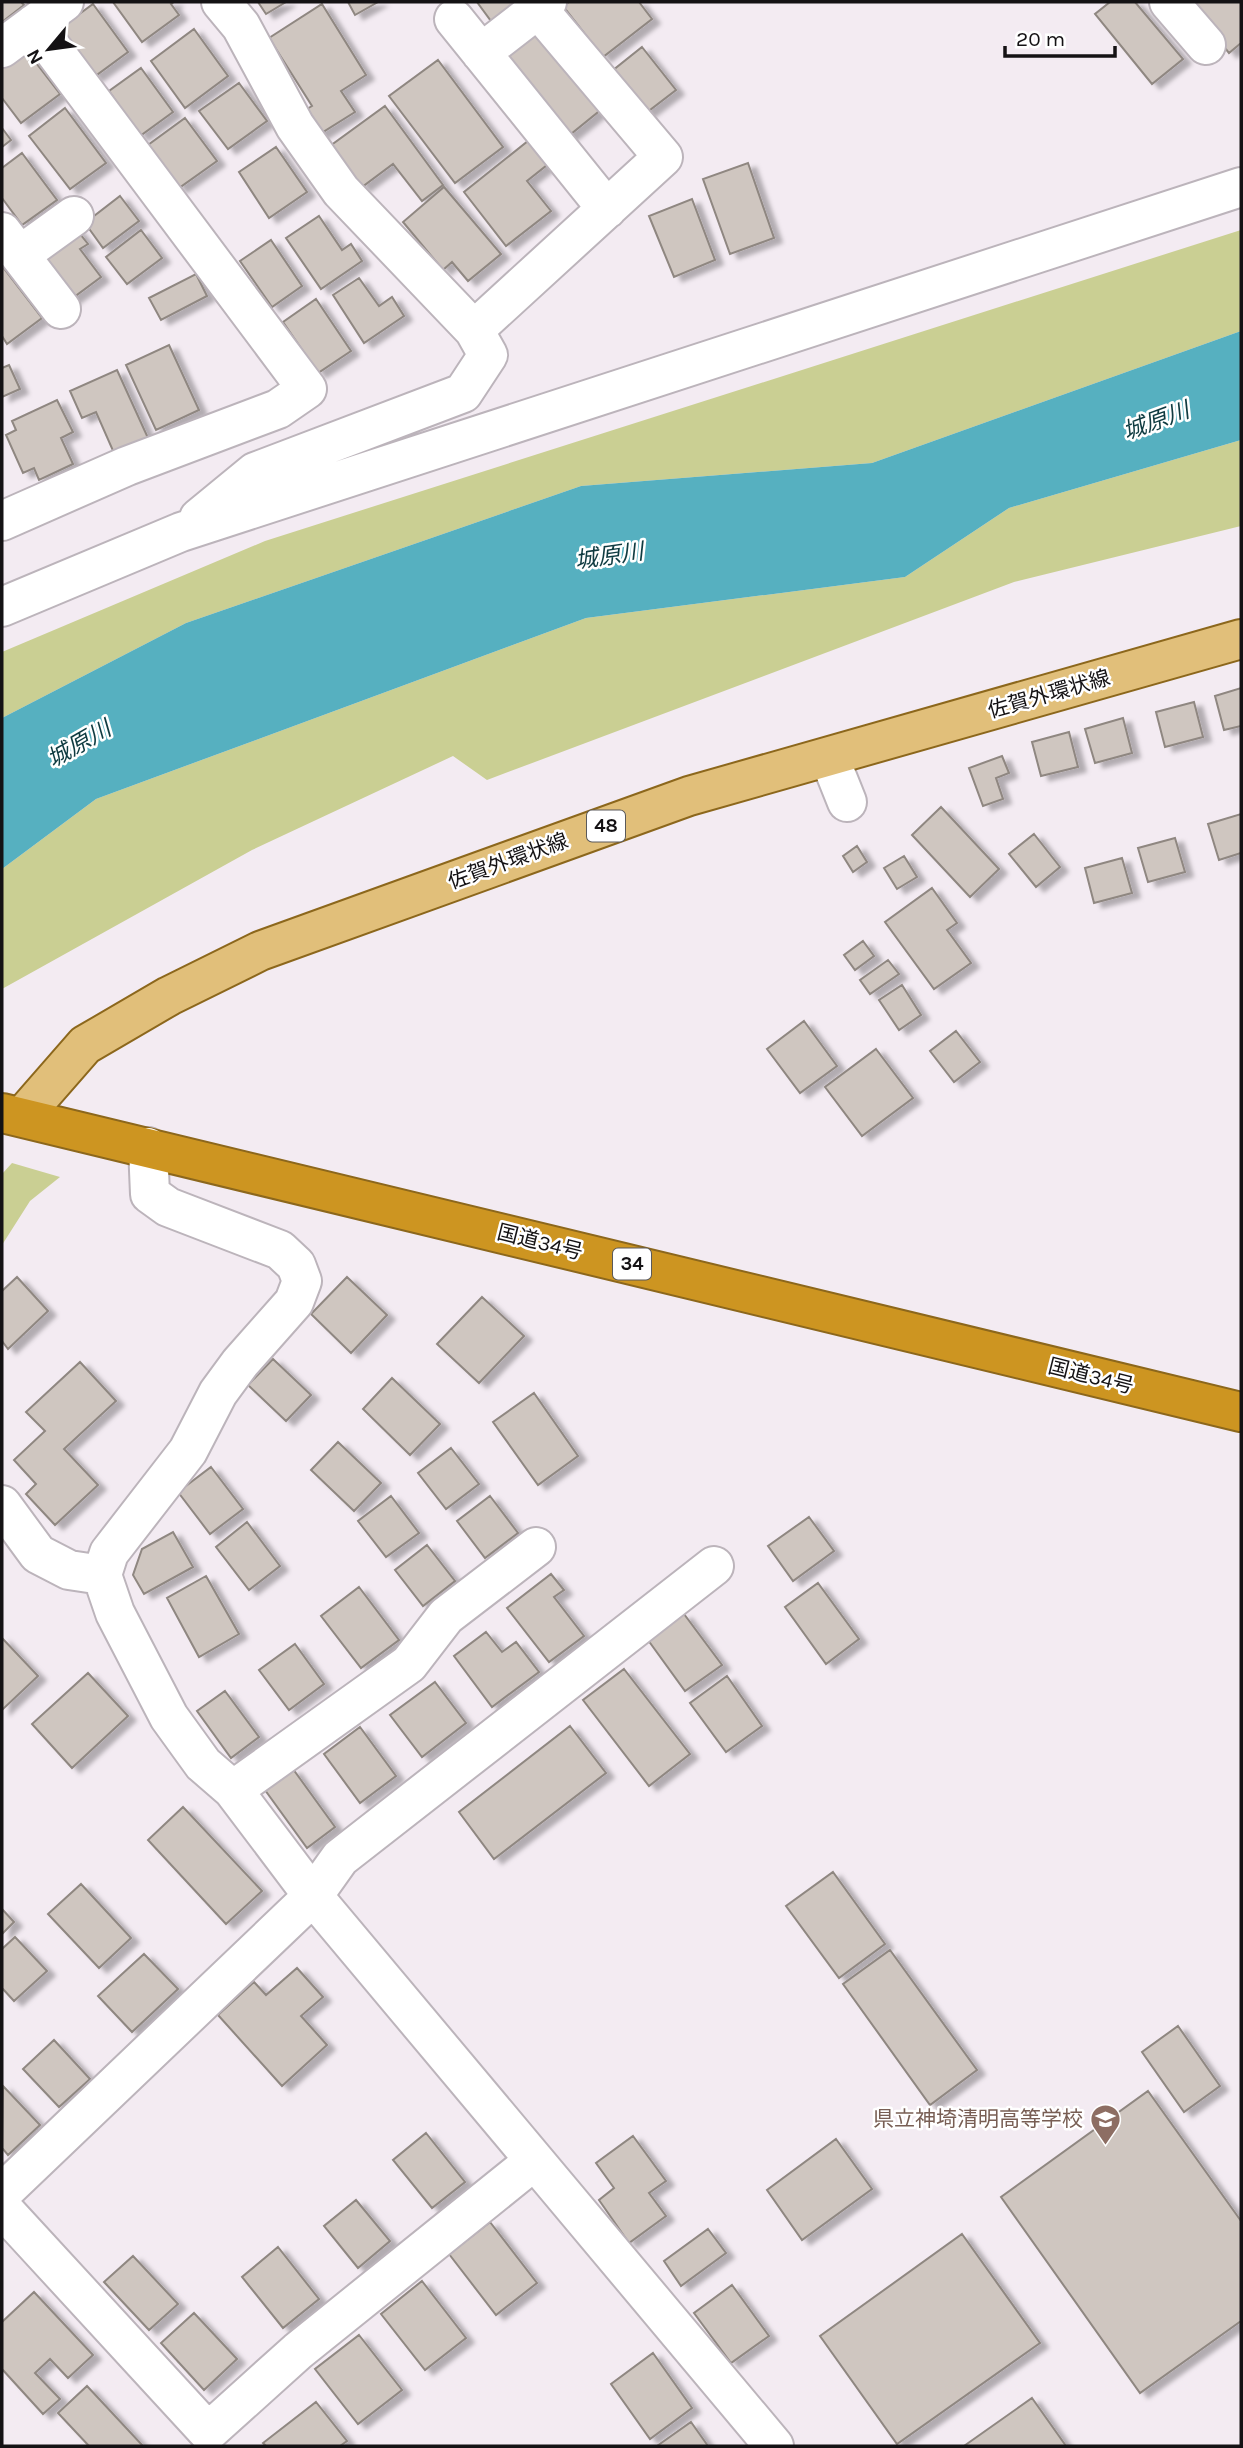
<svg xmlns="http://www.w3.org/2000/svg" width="1243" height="2448" font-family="Karla,'Noto Sans JP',sans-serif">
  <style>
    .green { fill: #cacf93 }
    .water { fill: #56b0c0 }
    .building { fill: #cfc6c0; stroke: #8f8781; stroke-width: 2; filter: url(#shadow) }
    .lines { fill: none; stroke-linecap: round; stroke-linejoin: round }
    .street-casing { stroke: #bcb4bb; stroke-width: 42 }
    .primary-casing { stroke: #8c671c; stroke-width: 42 }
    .highway-casing { stroke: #8c671c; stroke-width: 42 }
    .street { stroke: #fff; stroke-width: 38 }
    .primary { stroke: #e1bf7a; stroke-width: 38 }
    .highway { stroke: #cd9521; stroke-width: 38 }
    .labels { text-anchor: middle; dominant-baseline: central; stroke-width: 5; stroke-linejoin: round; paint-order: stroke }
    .shield { fill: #fff; stroke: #5a595a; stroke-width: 2 }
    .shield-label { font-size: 19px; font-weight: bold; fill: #141214 }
    .street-label { font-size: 21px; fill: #141214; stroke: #fff }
    .education-label { font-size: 21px; fill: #785e54; stroke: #fff; text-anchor: end }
    .water-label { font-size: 23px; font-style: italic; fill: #0f3b41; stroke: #fff }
  </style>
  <defs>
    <filter id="shadow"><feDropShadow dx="8" dy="4.5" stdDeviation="2" flood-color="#0004"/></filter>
  </defs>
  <rect width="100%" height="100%" fill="#f3ebf2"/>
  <path class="green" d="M1241,230V331L872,463L581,486L186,623L2,718V652L265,541Z
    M1241,440V526L1014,582L487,780L453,756L252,850L2,989V869L96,799L586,618L905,577L1009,508Z
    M12,1163L60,1177L30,1201L2,1245V1174Z"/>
  <path class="water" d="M1241,331V440L1009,508L905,577L586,618L96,799L2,869V718L186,623L581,486L872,463Z"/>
  <path class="building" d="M2,2H21L24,5L2,22Z
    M113,2H174L171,4L179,15L142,42Z
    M258,2H286L266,14Z
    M348,2H378L355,15Z
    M477,2H517L491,21Z
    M569,2H639L652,19L603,57L563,6Z
    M1110,2H1135L1183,59L1152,84L1095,14Z
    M1188,2H1241V43L1229,53Z
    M93,4L128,52L94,77L59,29Z
    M322,4L366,75L341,91L355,112L315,137L300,113L312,106L269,38Z
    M539,26L603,108L566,138L501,56Z
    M194,29L228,76L185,108L151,61Z
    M642,47L676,90L646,113L612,71Z
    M26,50L60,94L21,123L2,98V68Z
    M438,60L503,147L455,183L389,96Z
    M141,68L173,112L140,136L109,91Z
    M239,83L267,121L228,149L199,111Z
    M385,106L443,185L422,201L393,164L362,187L330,146Z
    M65,108L106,163L70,189L29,136Z
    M185,118L217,161L179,188L148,145Z
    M2,128L11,140L2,147Z
    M528,141L547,165L527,181L551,211L506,246L464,192Z
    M276,147L307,192L269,218L239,172Z
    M22,153L57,200L22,225L2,198V168Z
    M748,163L774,238L730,254L703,179Z
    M444,187L501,254L468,281L452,262L443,270L403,222Z
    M120,196L139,221L103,248L85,223Z
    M692,199L715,260L674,277L649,216Z
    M319,216L342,250L351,244L362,261L321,289L286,238Z
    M76,229L88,244L80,249L101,277L66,303L35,261Z
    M141,230L162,258L127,284L106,257Z
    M271,240L302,286L272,307L240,261Z
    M2,266L42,318L7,344L2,336Z
    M196,274L207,296L161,320L149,298Z
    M359,278L379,306L392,297L404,316L364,343L333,295Z
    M316,299L351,351L318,373L283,322Z
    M169,345L199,410L156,430L126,365Z
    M9,365L20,389L2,397V368Z
    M117,370L148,438L114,453L96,412L82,418L70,391Z
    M57,400L73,432L61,438L73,464L39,480L34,468L23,473L6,435L16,430L12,421Z
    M1241,688V726L1224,730L1215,696Z
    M1194,702L1203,737L1165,747L1156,712Z
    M1123,718L1132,753L1095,763L1085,729Z
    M1069,732L1078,767L1041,776L1032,742Z
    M1002,756L1009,773L996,778L1003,799L983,806L969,768Z
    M941,807L999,869L970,897L912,835Z
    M1241,814V853L1219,860L1208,824Z
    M1034,834L1060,867L1036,887L1009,854Z
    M1175,838L1185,872L1148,882L1138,848Z
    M857,846L867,862L853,872L843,856Z
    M904,856L917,877L897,889L884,868Z
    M1122,858L1132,893L1094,903L1085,868Z
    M932,888L957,923L947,930L971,963L934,989L885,922Z
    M863,941L874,956L855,970L844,955Z
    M888,960L899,974L870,994L860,980Z
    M902,985L921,1015L899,1030L879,1000Z
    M804,1021L837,1066L800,1093L767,1049Z
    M956,1031L980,1062L954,1082L930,1051Z
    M876,1049L913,1098L862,1136L825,1087Z
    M17,1277L48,1311L8,1349L2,1341V1291Z
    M347,1277L387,1315L351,1353L311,1314Z
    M482,1297L524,1336L479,1383L437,1344Z
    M273,1359L311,1395L286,1421L248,1385Z
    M80,1362L116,1401L64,1449L98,1485L55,1525L26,1494L36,1484L14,1460L45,1431L26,1412Z
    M392,1378L440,1424L410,1455L363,1409Z
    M534,1393L578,1456L538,1485L493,1422Z
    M338,1442L381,1483L354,1511L311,1470Z
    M451,1448L479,1484L446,1509L418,1473Z
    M211,1467L243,1509L210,1534L178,1492Z
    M391,1496L419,1533L386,1557L358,1521Z
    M490,1496L518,1533L485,1558L457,1521Z
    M809,1517L834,1551L793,1581L768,1546Z
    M247,1522L280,1566L249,1590L216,1547Z
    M173,1532L193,1567L144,1594L133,1575L142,1549Z
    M427,1545L455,1581L423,1606L395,1570Z
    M551,1574L564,1590L554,1597L584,1636L549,1662L507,1608Z
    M206,1576L239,1634L199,1657L167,1598Z
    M818,1583L859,1639L826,1664L785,1607Z
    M359,1587L399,1640L361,1668L321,1616Z
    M684,1614L722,1665L685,1691L648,1640Z
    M486,1632L502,1652L516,1642L539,1672L492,1707L454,1656Z
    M2,1638L38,1676L2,1710Z
    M295,1644L324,1684L289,1710L259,1670Z
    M624,1669L690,1754L649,1786L583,1700Z
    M88,1673L128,1716L72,1768L32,1724Z
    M727,1676L762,1726L726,1752L690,1703Z
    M435,1682L466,1723L422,1757L390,1715Z
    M225,1691L259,1737L231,1758L197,1711Z
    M570,1726L606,1773L494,1859L459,1812Z
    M360,1727L396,1776L360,1803L324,1754Z
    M293,1769L335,1827L307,1848L265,1790Z
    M183,1807L262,1891L226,1924L148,1840Z
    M833,1872L885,1944L839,1978L786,1906Z
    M81,1884L131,1938L99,1968L48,1914Z
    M2,1909L14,1922L2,1934Z
    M15,1937L47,1971L14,2001L2,1988V1949Z
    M890,1950L977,2070L930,2105L843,1984Z
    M144,1954L178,1989L132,2032L98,1996Z
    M297,1968L323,1997L301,2016L327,2045L282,2086L218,2015L254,1982L266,1995Z
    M1178,2026L1220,2086L1184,2112L1142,2052Z
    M54,2040L90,2079L59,2107L23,2069Z
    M3,2086L40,2125L8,2155L2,2148Z
    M1148,2091L1241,2221V2321L1140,2393L1001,2197Z
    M426,2133L465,2182L432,2208L393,2160Z
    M633,2136L666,2181L649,2193L666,2216L629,2243L599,2200L614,2188L596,2163Z
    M836,2139L872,2189L802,2240L767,2190Z
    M356,2200L390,2241L358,2268L324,2226Z
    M490,2222L537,2283L496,2315L449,2254Z
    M708,2229L726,2253L681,2286L664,2261Z
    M962,2234L1040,2343L897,2444L820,2336Z
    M278,2247L319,2299L283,2328L242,2277Z
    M133,2256L178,2304L149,2330L104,2282Z
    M422,2281L466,2338L425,2370L381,2314Z
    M732,2285L769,2336L731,2363L694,2313Z
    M34,2292L93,2355L68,2378L50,2359L35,2373L60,2399L43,2414L2,2369V2322Z
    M194,2313L237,2359L204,2390L161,2343Z
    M359,2335L402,2390L358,2424L315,2369Z
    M653,2353L692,2408L650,2439L611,2384Z
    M87,2386L143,2446H89L58,2413Z
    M1032,2398L1066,2446H964Z
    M316,2402L347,2441L340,2446H266L263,2443Z
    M691,2422L708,2446H657Z"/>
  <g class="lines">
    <defs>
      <path id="street" d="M1169,2L1206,45
        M454,19L607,209
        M2,48L64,2
        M481,53L547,2
        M2,232L61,309
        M20,255L74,216
        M474,330L663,157L538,9
        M199,518L255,472L463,393L488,355L474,330L341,191L295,126L241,26L221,2
        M2,521L127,466L278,409L307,389L34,24
        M2,607L181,532L1241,187
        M829,757L847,802
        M148,1147L150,1194L168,1207L280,1250L296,1265L302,1281L294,1302L240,1363L218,1393L188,1451L109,1553L102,1575L115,1613L169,1717L203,1764L233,1790L313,1896L774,2446
        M2,1505L38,1554L69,1570L102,1575
        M233,1790L409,1664L446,1616L536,1547
        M2,2193L313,1896L340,1858L714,1566
        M2,2208L208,2432L298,2351L534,2161"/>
      <path id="primary" d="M23,1116L85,1045L169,996L260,951L689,796L1241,639"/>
      <path id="highway" d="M2,1113L1241,1412"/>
    </defs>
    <use href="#street" class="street-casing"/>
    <use href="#primary" class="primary-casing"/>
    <use href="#highway" class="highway-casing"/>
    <use href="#street" class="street"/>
    <use href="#primary" class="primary"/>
    <use href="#highway" class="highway"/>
  </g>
  <defs>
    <symbol id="school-pin" viewBox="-11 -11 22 30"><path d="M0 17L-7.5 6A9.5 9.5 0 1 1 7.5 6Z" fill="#8d6e63" stroke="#fff"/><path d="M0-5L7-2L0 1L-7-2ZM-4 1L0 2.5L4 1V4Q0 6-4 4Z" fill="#fff"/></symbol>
  </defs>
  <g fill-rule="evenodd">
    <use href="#school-pin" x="1088" y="2102" width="35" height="47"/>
  </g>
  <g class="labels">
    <g class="shield">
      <rect x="587" y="810.5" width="38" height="31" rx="5"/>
      <rect x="613" y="1248.5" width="38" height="31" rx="5"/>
    </g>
    <g class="shield-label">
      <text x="606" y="826">48</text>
      <text x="632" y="1264">34</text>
    </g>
    <g class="street-label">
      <text transform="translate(1049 694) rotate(-16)">佐賀外環状線</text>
      <text transform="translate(508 861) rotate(-20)">佐賀外環状線</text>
      <text transform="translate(540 1242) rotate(14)">国道34号</text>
      <text transform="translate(1091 1376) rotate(14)">国道34号</text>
    </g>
    <g class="education-label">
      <text x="1083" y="2119">県立神埼清明高等学校</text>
    </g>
    <g class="water-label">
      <text transform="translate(1156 421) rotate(-20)">城原川</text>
      <text transform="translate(609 556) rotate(-8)">城原川</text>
      <text transform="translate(79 744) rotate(-30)">城原川</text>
    </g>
  </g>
  <rect width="1243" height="2448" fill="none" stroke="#141214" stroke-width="7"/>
  <g transform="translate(49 49) rotate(241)" stroke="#ffffff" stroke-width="5" paint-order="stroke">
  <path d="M0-5L12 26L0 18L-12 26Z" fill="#141214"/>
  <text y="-10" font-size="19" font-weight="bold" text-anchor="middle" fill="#141214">N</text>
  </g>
  <path d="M1005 46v10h110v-10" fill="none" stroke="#141214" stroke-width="3.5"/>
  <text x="1016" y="46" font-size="21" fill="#141214" stroke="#ffffff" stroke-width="5" paint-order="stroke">20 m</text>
</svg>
